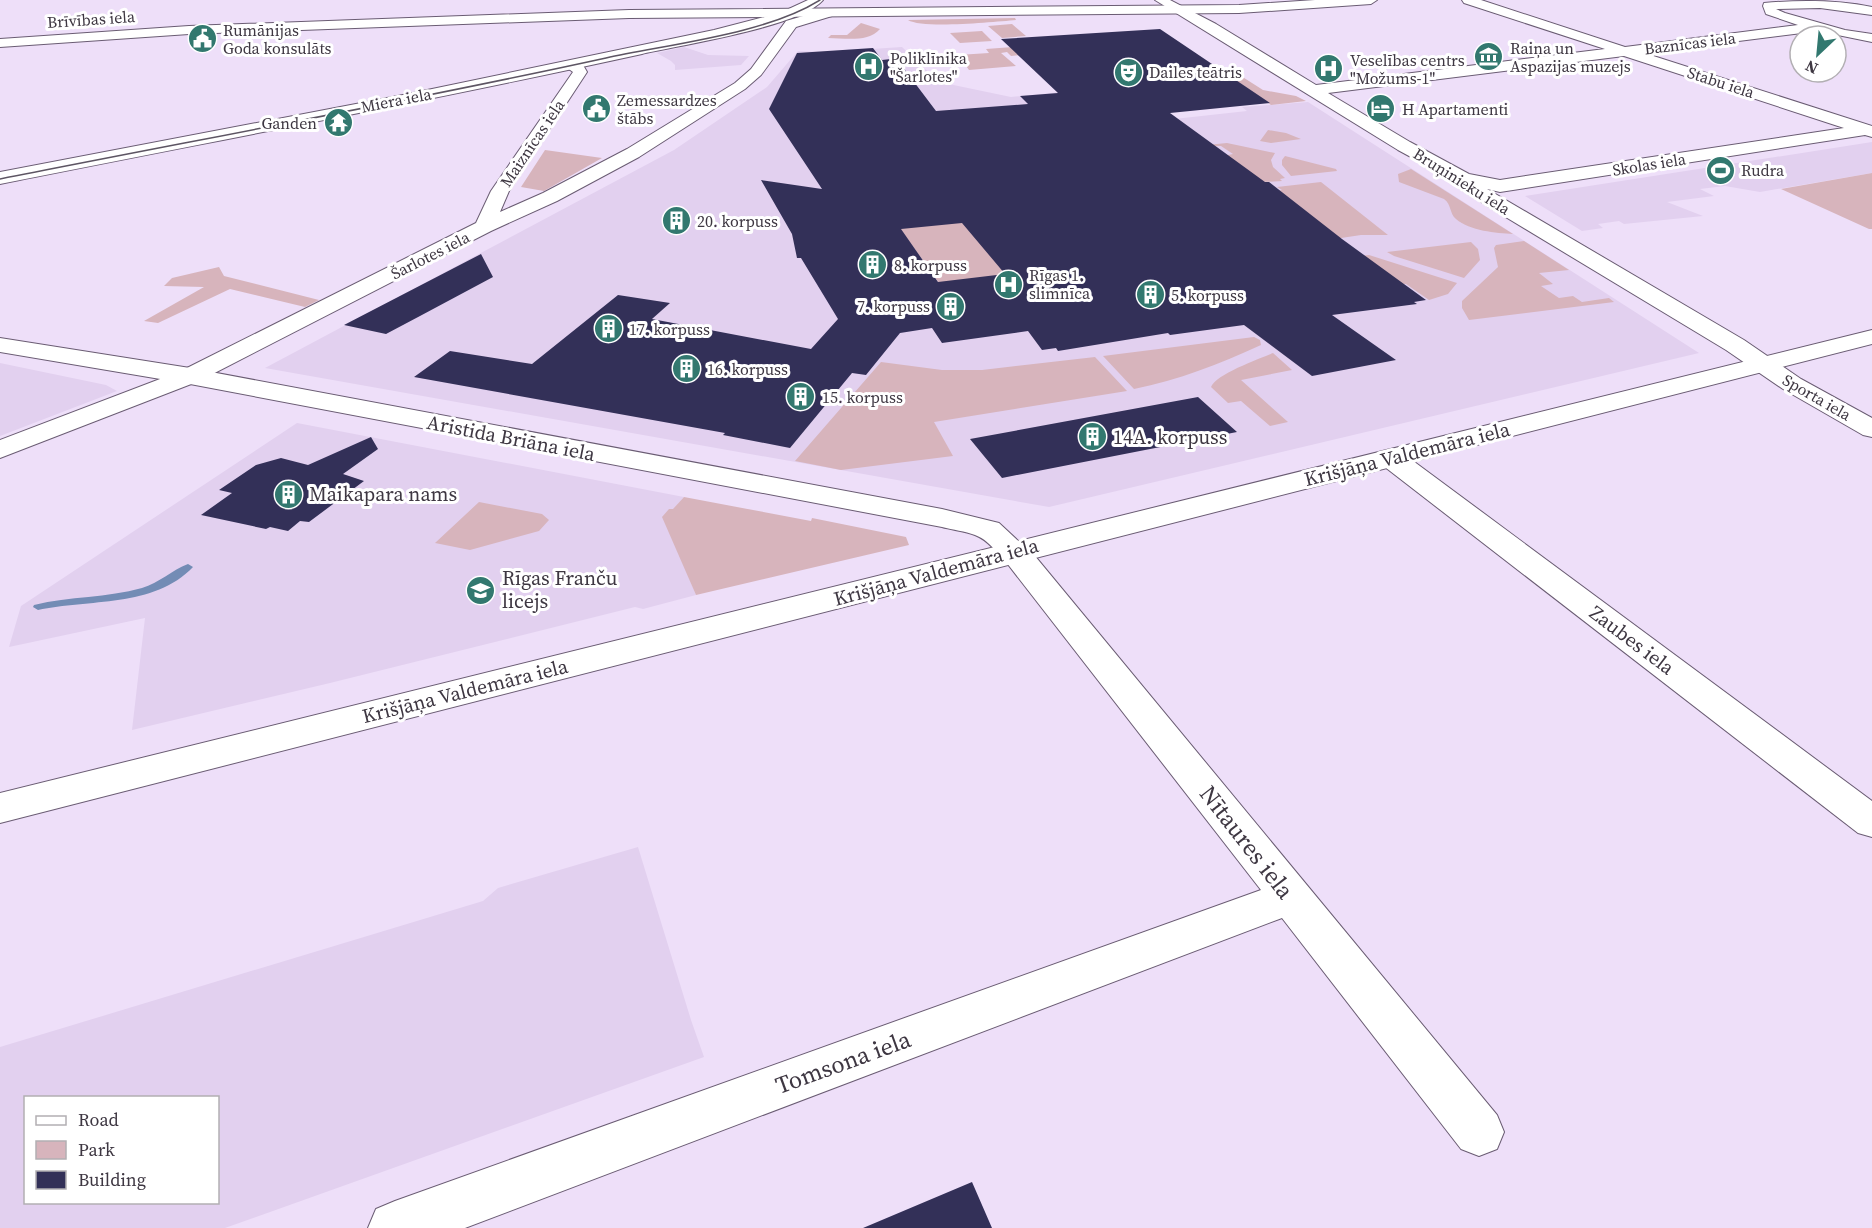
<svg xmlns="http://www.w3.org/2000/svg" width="1872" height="1228" font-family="'Source Serif 4',serif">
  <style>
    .built { fill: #e2d0ef; fill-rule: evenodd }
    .green { fill: #d7b4bc }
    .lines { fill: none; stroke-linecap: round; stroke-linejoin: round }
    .stream { fill: #738cb5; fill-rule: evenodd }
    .building { fill: #333058; fill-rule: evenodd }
    .street-casing { stroke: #6a5c73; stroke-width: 2 }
    .secondary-casing { stroke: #6a5c73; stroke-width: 2 }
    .primary-casing { stroke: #6a5c73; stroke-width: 2 }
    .highway-casing { stroke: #6a5c73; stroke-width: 2 }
    .street { fill: #fff; fill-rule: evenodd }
    .secondary { fill: #fff; fill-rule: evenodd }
    .primary { fill: #fff; fill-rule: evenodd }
    .highway { fill: #fff; fill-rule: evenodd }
    .tram { stroke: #5d5563; stroke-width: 1.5 }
    .labels { text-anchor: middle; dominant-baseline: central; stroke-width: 6; stroke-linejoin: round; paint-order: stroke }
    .far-street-label { font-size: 16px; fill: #3e3742; stroke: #fff }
    .far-poi-label { font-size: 16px; fill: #3e3742; stroke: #fff; text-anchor: start }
    .poi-label { font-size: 20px; fill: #3e3742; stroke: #fff; text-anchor: start }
    .street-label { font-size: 20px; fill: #3e3742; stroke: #fff }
    .near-street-label { font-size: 24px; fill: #3e3742; stroke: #fff }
  </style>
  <rect width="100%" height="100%" fill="#eedff9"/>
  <path class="built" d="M684,47L708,55L749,56L741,65L675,70V65L671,61L657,53Z
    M902,47L939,82L1011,97L1062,92L1159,107L1174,119L1247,111L1242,107L1308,102L1699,353L1049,507L265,368L674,150L767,87L798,51L826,52Z
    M1872,142V173L1760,192L1725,186L1700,189L1714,196L1667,202L1703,216L1624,224L1619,221L1598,224L1603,228L1582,231L1525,196Z
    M0,363L106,385L117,391L0,436Z
    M297,423L684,497L665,519L696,595L643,609L635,607L330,683L132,730L145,618L9,647L21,606Z
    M638,847L691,1020L704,1057L225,1228H0V1047L483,901L498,888ZM26,1098H218V1202H26Z"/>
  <path class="green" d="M1015,18L1016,20C993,22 922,29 908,20Z
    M861,23L880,29C868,43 844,38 828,38L831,35H847Z
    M1012,24L1026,36L1002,38L988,26Z
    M982,31L992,41L960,43L950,33Z
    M1013,47L1021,55L1011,56L1007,52L1001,53L1016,66L969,70L958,55L989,53L986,49Z
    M1230,69L1263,90L1296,96L1306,101L1271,105L1227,74L1218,70Z
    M1268,130L1286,133L1301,139L1271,143L1260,141Z
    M1227,143L1275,153L1271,160L1273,167L1285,178L1280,179L1282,181L1263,182L1223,156L1233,154L1221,146L1186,147Z
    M545,150L602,158L544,191L521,187Z
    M1285,156L1336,169L1337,171L1291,176L1282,165V160Z
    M1411,169L1513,234C1496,233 1470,231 1456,219C1449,213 1452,205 1444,199L1399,182L1398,174Z
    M1872,173V229H1869L1781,189Z
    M1321,182L1388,235H1361L949,297L899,227L1272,192L1282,190L1277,187Z
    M1524,241L1569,270L1539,273L1553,284L1541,286L1559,298L1573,296L1582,302L1609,298L1614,302L1469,320L1462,308V301L1498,267L1494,248L1496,245Z
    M1471,242L1478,249L1480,260L1464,278L1394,256L1387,252Z
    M1369,255L1457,283L1448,294L1429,300L1406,284H1400L1361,256Z
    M219,267L224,276L319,300L305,307L230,289L158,323L144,321L204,287L164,286L172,278Z
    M1254,337L1260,340L1261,345C1219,364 1179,380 1134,389L1103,356Z
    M1273,353L1292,370L1241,380L1288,422L1270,426L1241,401L1228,403L1211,387C1216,374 1259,359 1273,353Z
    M1095,357L1127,391L934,422L953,456L841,470L795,461L881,362L942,370H982Z
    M684,497L811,521L812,518L906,537L909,545L696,595L662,517L669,509H673Z
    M479,502L542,514L549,520L539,531L470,550L435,543Z"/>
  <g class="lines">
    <path class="stream" d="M188,564L193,567C154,608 88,599 38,610L33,607L34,605C70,596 107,598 142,588C159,583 172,570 188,564Z"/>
  </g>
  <path class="building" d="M1160,29L1270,103L1170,113L1265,182H1269L1342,239L1426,300L1414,302L1417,304L1332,315L1396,360L1312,376L1244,325L1170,335L1168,333L1058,351L1056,348L1042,350L1028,331L942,343L932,328L900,333L866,375L852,373L790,448L723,435L725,433L414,377L450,351L532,364L618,295L670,303L652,319L811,349L838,319L801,258H797L792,234L761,180L822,189L769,109L797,53L873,48L882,60L891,59L894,63L899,62L936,111L1028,104L1020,96L1058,93L1001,39ZM962,223L1005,274L938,282L901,229Z
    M481,254L493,277L420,316L386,334L344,325Z
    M1198,397L1237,432L1002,478L970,439Z
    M371,437L378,449L343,474L364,481L309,522L300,521L288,531L270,527L266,529L201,515L232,493L219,490L256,465L281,458L308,465Z
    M972,1182L992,1228H863Z"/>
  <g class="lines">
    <defs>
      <path id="street" d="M1155,0H1170L1216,24L1316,85L1605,49L1464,3L1462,0H1481L1625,47L1798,25L1766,14L1763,6L1764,3C1799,0 1838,0 1872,7V15L1820,8L1776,9L1785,13L1845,30L1872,34V42L1818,31L1644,53L1872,126V137L1865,135L1500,192L1487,189L1744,340L1801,379L1872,418V437L1863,435L1783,389L1726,350L1494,210L1459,188L1455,181L1398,150ZM1624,56L1844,128L1500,180L1469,174L1410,142L1328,93Z
        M827,9L834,13L832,16L796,27L761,75L745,89L639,157L557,201L491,231L199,381L0,458V440L181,371L476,223L491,191L573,72L563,65L565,62L570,61L583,65L587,72L509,191L500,212L543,193L627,149L735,83L751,69L786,21Z
        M1391,450L1401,452L1872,801V837L1858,833L1381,464L1377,458L1381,452Z
        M1014,542L1025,544L1497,1115L1504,1132L1497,1149L1479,1156L1461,1149L1282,918L465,1228H368L376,1209L395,1201L1261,890L1003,558L999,551L1003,544Z"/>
      <path id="secondary" d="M808,0H823C800,27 680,45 642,54C429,101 214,141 0,184V172L408,94L714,30L780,13Z
        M0,338L190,368L942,509L999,523L1029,551L1025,558C996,565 997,543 975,535C965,531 953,530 942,527L190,384L0,352Z"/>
      <path id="primary" d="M1872,330V344L0,823V793Z"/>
      <path id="highway" d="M1315,0H1377L1371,4L1239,13L629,18L189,34L0,47V39L189,26L629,10L1239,5Z"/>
    </defs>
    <use href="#street" class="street-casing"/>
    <use href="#secondary" class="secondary-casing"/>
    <use href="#primary" class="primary-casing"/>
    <use href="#highway" class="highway-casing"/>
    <use href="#street" class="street"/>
    <use href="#secondary" class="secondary"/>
    <use href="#primary" class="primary"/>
    <use href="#highway" class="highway"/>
    <path class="tram" d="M0,179C202,139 405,102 606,58C670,44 766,34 820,0"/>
  </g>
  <defs>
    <symbol id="civic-disc" viewBox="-11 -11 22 22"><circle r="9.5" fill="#32786f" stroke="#fff"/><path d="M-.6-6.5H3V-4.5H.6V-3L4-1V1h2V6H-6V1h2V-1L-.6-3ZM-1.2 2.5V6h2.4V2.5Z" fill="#fff"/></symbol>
    <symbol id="museum-disc" viewBox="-11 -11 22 22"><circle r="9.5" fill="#32786f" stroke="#fff"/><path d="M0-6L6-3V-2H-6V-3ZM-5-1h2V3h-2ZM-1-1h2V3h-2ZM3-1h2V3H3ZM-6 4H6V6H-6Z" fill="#fff"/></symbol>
    <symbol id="hospital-disc" viewBox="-11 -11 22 22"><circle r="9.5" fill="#32786f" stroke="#fff"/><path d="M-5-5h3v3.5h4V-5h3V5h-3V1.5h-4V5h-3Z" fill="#fff"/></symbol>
    <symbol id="theatre-disc" viewBox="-11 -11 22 22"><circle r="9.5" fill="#32786f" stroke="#fff"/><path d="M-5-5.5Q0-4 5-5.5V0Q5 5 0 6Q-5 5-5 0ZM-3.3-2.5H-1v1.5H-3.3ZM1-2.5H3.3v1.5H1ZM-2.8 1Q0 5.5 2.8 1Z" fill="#fff"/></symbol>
    <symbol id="hotel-disc" viewBox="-11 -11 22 22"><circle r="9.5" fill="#32786f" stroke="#fff"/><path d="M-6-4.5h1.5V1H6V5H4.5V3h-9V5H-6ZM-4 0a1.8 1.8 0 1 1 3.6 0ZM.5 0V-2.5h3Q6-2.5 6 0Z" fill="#fff"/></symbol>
    <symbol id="temple-disc" viewBox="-11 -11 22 22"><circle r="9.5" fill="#32786f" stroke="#fff"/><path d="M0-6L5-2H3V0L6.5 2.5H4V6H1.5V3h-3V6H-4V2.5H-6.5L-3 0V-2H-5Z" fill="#fff"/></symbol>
    <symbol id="stadium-disc" viewBox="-11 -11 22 22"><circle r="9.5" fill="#32786f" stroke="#fff"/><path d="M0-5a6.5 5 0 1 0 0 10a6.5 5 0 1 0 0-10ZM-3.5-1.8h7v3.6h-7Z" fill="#fff"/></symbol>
    <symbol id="building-disc" viewBox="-11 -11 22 22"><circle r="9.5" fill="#32786f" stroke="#fff"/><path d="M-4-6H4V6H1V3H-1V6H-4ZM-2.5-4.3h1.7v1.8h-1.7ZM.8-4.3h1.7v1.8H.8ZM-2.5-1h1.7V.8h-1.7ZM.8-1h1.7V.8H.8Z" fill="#fff"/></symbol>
    <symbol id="school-disc" viewBox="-11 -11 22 22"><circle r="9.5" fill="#32786f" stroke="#fff"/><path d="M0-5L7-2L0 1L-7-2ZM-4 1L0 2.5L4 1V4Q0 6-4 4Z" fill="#fff"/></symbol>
  </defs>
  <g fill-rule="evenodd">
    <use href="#civic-disc" x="186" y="22" width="33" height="33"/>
    <use href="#museum-disc" x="1472" y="40" width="33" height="33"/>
    <use href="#hospital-disc" x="852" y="50" width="33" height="33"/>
    <use href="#hospital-disc" x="1312" y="52" width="33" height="33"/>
    <use href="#theatre-disc" x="1112" y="56" width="33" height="33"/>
    <use href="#civic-disc" x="580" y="92" width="33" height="33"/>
    <use href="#hotel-disc" x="1364" y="92" width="33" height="33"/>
    <use href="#temple-disc" x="322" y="106" width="33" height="33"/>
    <use href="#stadium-disc" x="1704" y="154" width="33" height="33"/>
    <use href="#building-disc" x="660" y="204" width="33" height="33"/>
    <use href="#building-disc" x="856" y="248" width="33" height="33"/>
    <use href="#hospital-disc" x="992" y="268" width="33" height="33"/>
    <use href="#building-disc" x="1134" y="278" width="33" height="33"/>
    <use href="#building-disc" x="934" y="290" width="33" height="33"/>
    <use href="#building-disc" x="592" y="312" width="33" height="33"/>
    <use href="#building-disc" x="670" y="352" width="33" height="33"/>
    <use href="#building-disc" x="784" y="380" width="33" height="33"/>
    <use href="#building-disc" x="1076" y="420" width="33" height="33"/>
    <use href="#building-disc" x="272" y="478" width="33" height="33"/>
    <use href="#school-disc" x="464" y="574" width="33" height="33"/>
  </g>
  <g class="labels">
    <g class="far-street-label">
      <text transform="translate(91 19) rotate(-4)">Brīvības iela</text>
      <text transform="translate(1690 43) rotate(-7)">Baznīcas iela</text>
      <text transform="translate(1721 82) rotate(18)">Stabu iela</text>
      <text transform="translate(396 100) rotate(-11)">Miera iela</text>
      <text transform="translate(532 143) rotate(-56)">Maiznīcas iela</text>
      <text transform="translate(1649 164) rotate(-9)">Skolas iela</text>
      <text transform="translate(1462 181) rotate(32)">Bruņinieku iela</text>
      <text transform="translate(430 255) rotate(-27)">Šarlotes iela</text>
      <text transform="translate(1817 397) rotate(30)">Sporta iela</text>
    </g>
    <g class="far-poi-label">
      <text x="223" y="30">Rumānijas<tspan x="223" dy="18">Goda konsulāts</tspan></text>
      <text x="1510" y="48">Raiņa un<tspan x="1510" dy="18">Aspazijas muzejs</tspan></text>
      <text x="890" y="58">Poliklīnika<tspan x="890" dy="18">"Šarlotes"</tspan></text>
      <text x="1350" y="60">Veselības centrs<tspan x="1350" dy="18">"Možums-1"</tspan></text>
      <text x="1149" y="72">Dailes teātris</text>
      <text x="617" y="100">Zemessardzes<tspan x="617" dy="18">štābs</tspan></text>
      <text x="1402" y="109">H Apartamenti</text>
      <text x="317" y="123" text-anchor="end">Ganden</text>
      <text x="1741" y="170">Rudra</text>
      <text x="697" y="221">20. korpuss</text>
      <text x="894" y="265">8. korpuss</text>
      <text x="1029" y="275">Rīgas 1.<tspan x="1029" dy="18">slimnīca</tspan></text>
      <text x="1171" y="295">5. korpuss</text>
      <text x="930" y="306" text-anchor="end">7. korpuss</text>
      <text x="629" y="329">17. korpuss</text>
      <text x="707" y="369">16. korpuss</text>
      <text x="822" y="397">15. korpuss</text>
    </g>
    <g class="poi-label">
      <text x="1113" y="437">14A. korpuss</text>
      <text x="309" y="494">Maikapara nams</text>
      <text x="502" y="578">Rīgas Franču<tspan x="502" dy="23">licejs</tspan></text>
    </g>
    <g class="street-label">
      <text transform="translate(511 438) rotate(11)">Aristida Briāna iela</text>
      <text transform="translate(1407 454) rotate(-14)">Krišjāņa Valdemāra iela</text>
      <text transform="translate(936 572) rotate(-15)">Krišjāņa Valdemāra iela</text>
      <text transform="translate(1632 640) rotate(37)">Zaubes iela</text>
      <text transform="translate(465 691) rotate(-14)">Krišjāņa Valdemāra iela</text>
    </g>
    <g class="near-street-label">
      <text transform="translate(1247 842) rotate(52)">Nītaures iela</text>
      <text transform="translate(843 1062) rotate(-20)">Tomsona iela</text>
    </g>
  </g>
  <rect x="24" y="1096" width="195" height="108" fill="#ffffff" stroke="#b2afb3" stroke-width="1.5"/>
  <rect x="36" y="1116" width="30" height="9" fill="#ffffff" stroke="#b2afb3" stroke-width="1.5"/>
  <text x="78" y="1126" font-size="18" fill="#3e3742">Road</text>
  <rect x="36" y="1141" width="30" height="18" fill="#d7b4bc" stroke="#b2afb3" stroke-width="1.5"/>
  <text x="78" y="1156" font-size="18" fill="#3e3742">Park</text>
  <rect x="36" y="1171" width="30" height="18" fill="#333058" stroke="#b2afb3" stroke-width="1.5"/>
  <text x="78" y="1186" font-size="18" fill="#3e3742">Building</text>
  <g transform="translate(1818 54) rotate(206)"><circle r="28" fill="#ffffff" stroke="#b2afb3" stroke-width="1.5"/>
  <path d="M0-4.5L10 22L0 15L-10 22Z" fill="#32786f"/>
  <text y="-9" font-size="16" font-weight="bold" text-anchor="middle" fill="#3e3742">N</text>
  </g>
</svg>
